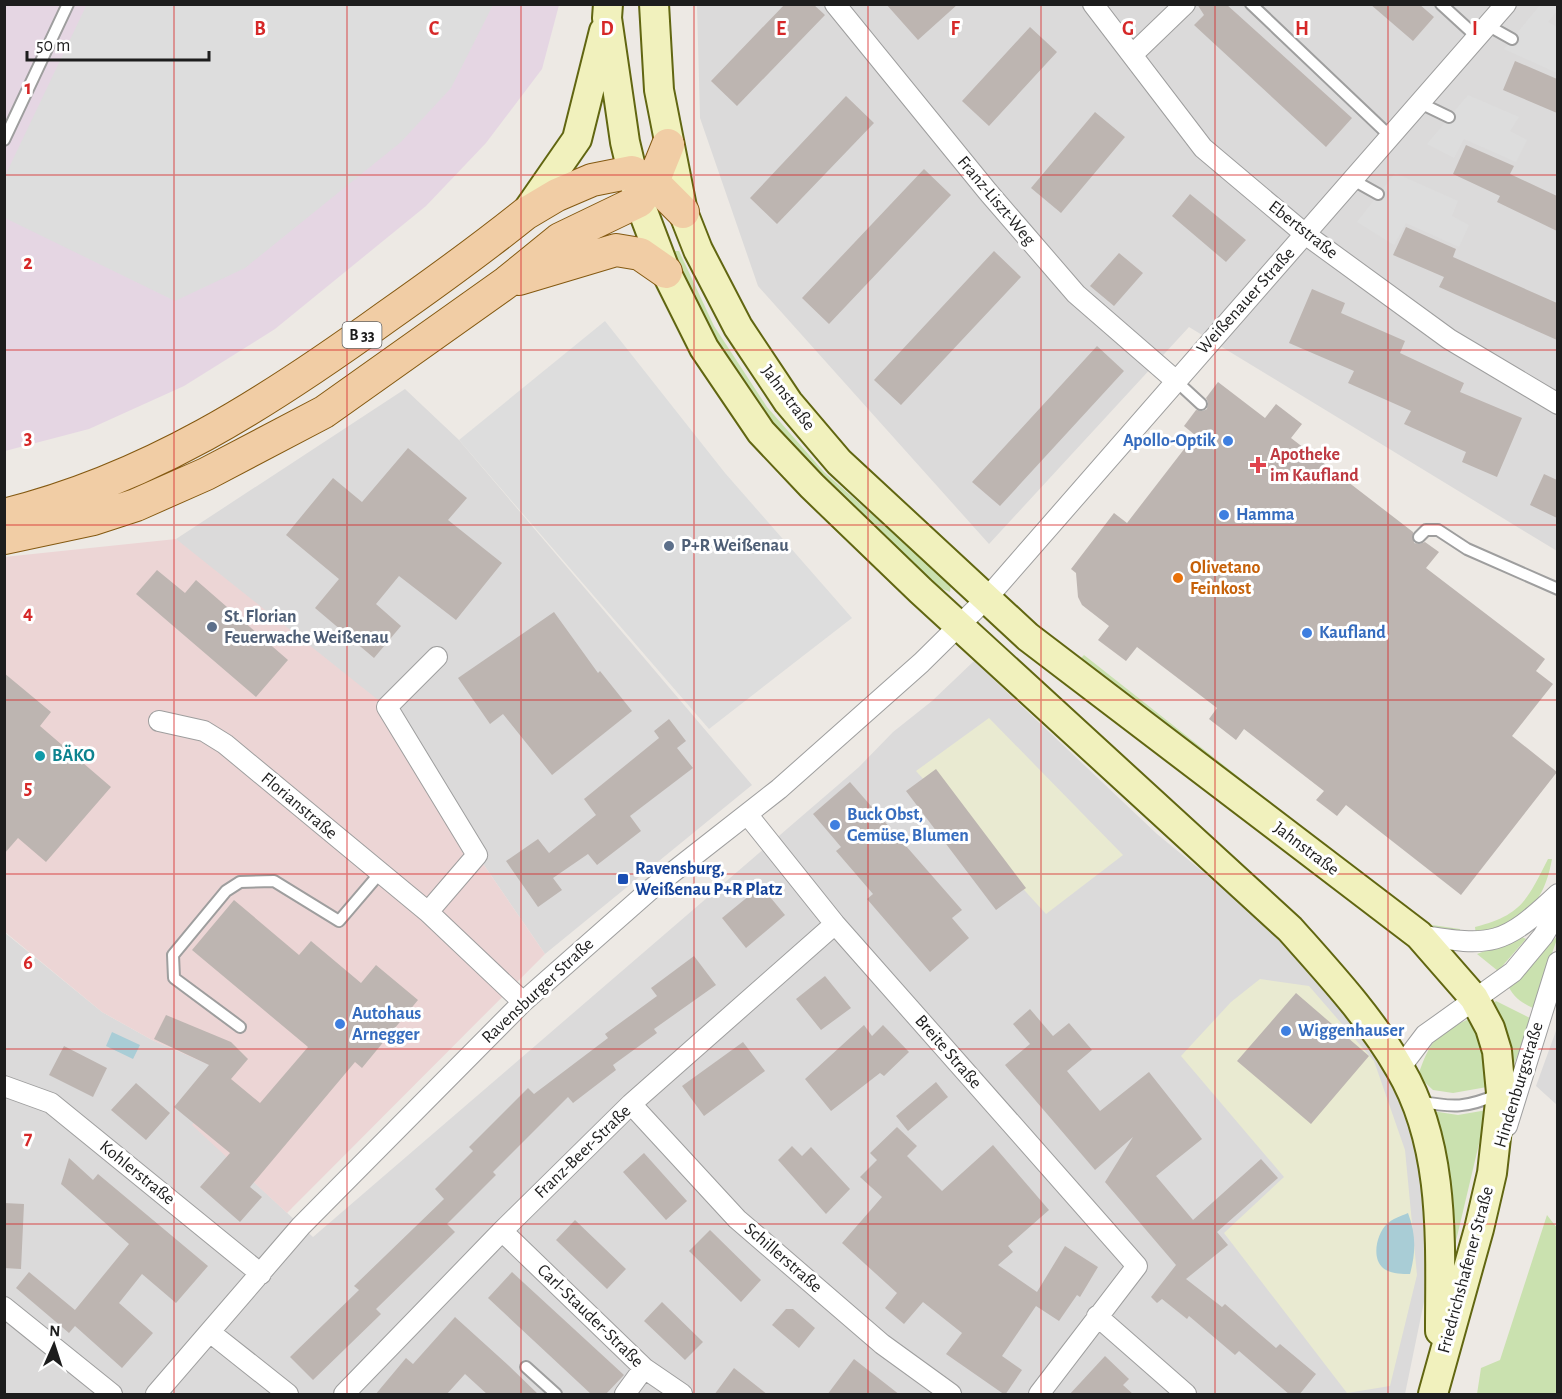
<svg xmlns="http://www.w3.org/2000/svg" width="1562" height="1399" font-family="'Alegreya Sans',sans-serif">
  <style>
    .residential { fill: #dbdada }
    .commercial { fill: #ecd5d5 }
    .industrial { fill: #e5d6e3 }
    .farmland { fill: #e9ead1 }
    .grass { fill: #cae1af }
    .parking { fill: #ddd }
    .water { fill: #a9cdd6 }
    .building { fill: #bdb5b1 }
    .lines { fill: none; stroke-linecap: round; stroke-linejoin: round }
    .service-casing { stroke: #9e9e9e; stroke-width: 14 }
    .minor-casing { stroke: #9e9e9e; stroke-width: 22 }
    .secondary-casing { stroke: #616611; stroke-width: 32 }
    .primary-casing { stroke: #845911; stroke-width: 34 }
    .service { stroke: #fff; stroke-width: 10 }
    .minor { stroke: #fff; stroke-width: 20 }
    .secondary { stroke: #f1f1bd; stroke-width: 28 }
    .primary { stroke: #f1cda5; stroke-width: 32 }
    .grid { fill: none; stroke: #d62828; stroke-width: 1.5; stroke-opacity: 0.55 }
    .shop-dot { fill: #3f7fe0; stroke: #fff; stroke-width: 2 }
    .health-dot { fill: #e0444e; stroke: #fff; stroke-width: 2 }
    .service-dot { fill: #5c6f8a; stroke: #fff; stroke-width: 2 }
    .food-dot { fill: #e8710a; stroke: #fff; stroke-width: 2 }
    .culture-dot { fill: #0f9aa8; stroke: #fff; stroke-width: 2 }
    .transit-dot { fill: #1a4fb4; stroke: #fff; stroke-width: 2 }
    .labels { text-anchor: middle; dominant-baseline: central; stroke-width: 6; stroke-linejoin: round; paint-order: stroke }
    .shield { fill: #fff; stroke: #616161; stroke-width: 1.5 }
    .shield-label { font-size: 16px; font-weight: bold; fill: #1d1d1d }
    .street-label { font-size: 18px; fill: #1d1d1d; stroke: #fff }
    .shop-label { font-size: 18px; font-weight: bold; fill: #366cbe; stroke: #fff; text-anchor: start }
    .health-label { font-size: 18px; font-weight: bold; fill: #be3a42; stroke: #fff; text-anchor: start }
    .service-label { font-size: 18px; font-weight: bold; fill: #4e5e75; stroke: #fff; text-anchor: start }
    .food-label { font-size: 18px; font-weight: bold; fill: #c56008; stroke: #fff; text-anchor: start }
    .culture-label { font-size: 18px; font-weight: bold; fill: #0d838f; stroke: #fff; text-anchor: start }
    .transit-label { font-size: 18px; font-weight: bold; fill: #164399; stroke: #fff; text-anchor: start }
    .grid-label { font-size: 20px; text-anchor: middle; font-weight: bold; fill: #d62828; stroke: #fff; stroke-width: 6; stroke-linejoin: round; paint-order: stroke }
  </style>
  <rect width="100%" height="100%" fill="#ede9e4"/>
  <path class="residential" d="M697,5H1557V551L1189,327L989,544L758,286L700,118Z
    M405,389L459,440L752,785L545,954L477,855L176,539Z
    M974,661L1157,834L1287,941L1342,1002L1381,1061L1404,1108L1420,1162L1429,1225L1426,1292L1405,1394H5L4,932L102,1012L152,1040L234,1075L193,1125L313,1237L859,767L893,732L932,701Z
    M1557,1028V1105L1536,1086Z"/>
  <path class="commercial" d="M176,539L387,707L477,855L545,954L287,1213L192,1125L233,1075L152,1040L102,1012L5,932L4,557Z"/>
  <path class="industrial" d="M5,5H559L542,69L486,143L426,206L275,329L184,386L89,429L5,451Z"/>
  <path class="farmland" d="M989,718L1123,855L1046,914L916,771Z
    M1260,979L1309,986L1374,1061L1405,1150L1417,1275L1390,1386L1347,1393L1224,1233L1284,1177L1181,1056L1231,1002Z"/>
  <path class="grass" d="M669,251H679L714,326L767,407L824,472L951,584L950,592L938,587L896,552L760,413L716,348Z
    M1084,655L1416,917L1432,925L1460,929L1461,936L1417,924L1081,658Z
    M1548,859H1552C1543,908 1522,921 1476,936L1475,927C1522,915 1527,900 1548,859Z
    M1557,936V939L1533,1008C1520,1002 1512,996 1507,983L1532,964Z
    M1522,937L1526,939L1498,971L1477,954Z
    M1496,1001L1532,1019L1514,1064L1491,1005Z
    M1472,1018L1488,1065L1487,1087L1453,1093L1433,1090L1418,1076C1430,1040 1437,1032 1472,1018Z
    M1487,1110L1455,1245L1452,1246L1432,1111L1458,1115Z
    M1547,1215L1557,1228V1394H1477L1481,1368L1500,1360Z"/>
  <path class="parking" d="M87,4H493V5L451,88L401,142L245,268L175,301L5,218V176Z
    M1540,5H1557V11L1548,22L1557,27V73L1504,49Z
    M1468,95L1519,117L1510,131L1527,140L1516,162L1464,139L1454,158L1427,144Z
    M1395,173L1458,201L1452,216L1469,225L1459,247L1406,223L1394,245L1357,222Z
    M605,321L725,473L852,618L709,729L459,440Z"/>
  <path class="water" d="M112,1032L140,1045L133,1059L106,1046Z
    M1408,1213C1416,1234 1416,1252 1410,1274C1402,1274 1390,1274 1383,1268C1371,1258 1377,1233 1387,1224C1392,1219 1401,1216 1408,1213Z"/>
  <path class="building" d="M785,4H813L825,15L737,106L711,81Z
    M886,4H958L918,40Z
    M1197,4H1226L1352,118L1326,147L1194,25L1204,15Z
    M1370,4H1419L1434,17L1413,41Z
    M1030,27L1057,52L989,126L962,101Z
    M1515,61L1557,79V113L1503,90Z
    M846,96L874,123L777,224L750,198Z
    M1095,112L1125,137L1061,213L1031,188Z
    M1466,145L1514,166L1510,174L1557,196V231L1497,202L1500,196L1453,174Z
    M924,169L951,195L829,324L802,298Z
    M1190,194L1246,240L1226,262L1172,216Z
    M1406,227L1456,249L1453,257L1557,303V340L1439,287L1444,277L1393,255Z
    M994,251L1021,277L901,405L874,380Z
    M1119,253L1143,273L1114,306L1090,286Z
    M1312,289L1345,303L1341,313L1405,341L1400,353L1464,383L1460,392L1522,418L1497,477L1462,462L1466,452L1404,424L1411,411L1348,383L1354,371L1289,343Z
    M1097,346L1124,371L1000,506L972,482Z
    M1218,382L1265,418L1276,404L1302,424L1291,438L1413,532L1414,543L1420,544L1425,542L1439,552L1426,568L1545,659L1536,671L1553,684L1512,736L1557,772L1461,895L1346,805L1337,816L1316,800L1324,791L1244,729L1236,740L1209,719L1217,708L1137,647L1126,661L1098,640L1109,626L1082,605L1078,597L1076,573L1071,569L1114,513L1127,523L1195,435L1184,426L1196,410L1203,411L1207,409L1208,402L1206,398Z
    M408,448L467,498L448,520L502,563L456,620L399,576L376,604L401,626L374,658L315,608L339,579L286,535L333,478L362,502Z
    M1544,474L1557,480V518L1530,505Z
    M157,570L185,593L196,580L288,660L256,697L136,594Z
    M554,612L598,673L600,671L632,711L552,775L503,714L490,724L458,678Z
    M4,673L51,712L40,726L111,787L46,862L18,838L4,854Z
    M669,719L686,741L677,748L693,768L630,816L641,831L597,865L588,854L553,878L562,890L538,907L506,861L538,839L549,853L596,815L584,799L659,738L654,731Z
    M936,769L1026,888L996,910L906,791Z
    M850,782L962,910L952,918L969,938L930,972L867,899L873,894L836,851L841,847L813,814Z
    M761,886L785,915L746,948L722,918Z
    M234,900L299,955L311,941L361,983L376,965L418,1000L362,1068L355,1062L250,1187L262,1197L240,1222L200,1187L230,1153L174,1107L209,1065L154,1039L166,1015L231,1042L248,1059L231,1079L260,1103L308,1047L192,950Z
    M694,956L716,985L654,1029L657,1033L613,1065L616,1070L573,1103L568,1097L493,1172L496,1175L447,1224L455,1232L376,1309L381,1314L313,1380L290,1357L359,1290L354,1286L444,1199L435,1189L473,1151L469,1147L528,1088L534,1094L608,1038L605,1034L657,996L651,988Z
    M825,976L851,1008L821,1030L796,999Z
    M1296,993L1369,1056L1311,1124L1237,1061Z
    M1030,1009L1053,1036L1069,1023L1092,1050L1067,1071L1100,1111L1149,1072L1202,1139L1156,1176L1193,1220L1261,1159L1278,1178L1217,1232L1228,1245L1186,1279L1222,1307L1225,1304L1276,1348L1280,1344L1316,1374L1299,1395H1290L1239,1351L1235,1355L1189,1316L1187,1319L1162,1299L1157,1303L1151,1297L1176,1265L1105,1182L1133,1137L1095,1170L1005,1065L1030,1044L1013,1024Z
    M864,1025L872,1036L883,1025L909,1052L884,1076L880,1073L831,1111L805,1079Z
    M743,1042L765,1071L704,1116L682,1086Z
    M64,1046L107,1068L93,1097L49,1075Z
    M936,1082L948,1097L908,1131L896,1116Z
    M136,1083L170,1113L146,1140L111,1110Z
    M897,1127L917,1146L907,1156L942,1191L993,1145L1049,1210L1008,1246L1013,1252L998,1265L1037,1292L1065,1246L1098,1267L1080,1297L1077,1295L1059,1321L1036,1306L1002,1356L1022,1370L1005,1395L946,1354L962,1333L923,1302L904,1324L885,1308L897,1293L842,1243L882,1197L860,1177L877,1160L870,1153Z
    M792,1146L802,1156L811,1147L850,1189L826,1214L778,1160Z
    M644,1153L687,1201L666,1220L623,1172Z
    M69,1158L93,1180L98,1174L208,1266L176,1303L142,1274L119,1303L153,1333L122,1368L75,1326L69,1333L16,1288L29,1272L75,1310L129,1244L61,1184Z
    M4,1203L24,1204L21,1269L4,1268Z
    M575,1220L626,1269L607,1289L556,1240Z
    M710,1230L761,1280L741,1302L689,1251Z
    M512,1272L624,1375L605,1395H592L488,1298Z
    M662,1302L703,1342L685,1360L644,1321Z
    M786,1309H793L815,1328L799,1348L772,1325Z
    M455,1317L508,1365L539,1395H488L465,1374L446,1395H375L406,1358L413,1364Z
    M1105,1356L1129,1379L1123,1385L1134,1395H1069Z
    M854,1359L900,1395H827Z
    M734,1368L768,1395H714Z"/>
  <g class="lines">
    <defs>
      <path id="service" d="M1251,4L1391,137
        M1441,4L1477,37
        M1487,25L1512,39
        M1420,103L1449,117
        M4,140L68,4
        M1353,180L1378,194
        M1175,380L1201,404
        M1419,537L1426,530H1438L1467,549L1558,589
        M240,1027L174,978L173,955L226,891L240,882L274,881L339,921L380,873
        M1418,1101C1454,1108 1466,1108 1499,1094
        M526,1367L556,1394"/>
      <path id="minor" d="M835,4L988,192L1076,294L1175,380
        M1093,4L1203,148L1305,234L1449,339L1558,404
        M1132,55L1185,4
        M159,721L204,731L225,744L428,912L523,1002
        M747,814L835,924L1137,1266L1039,1394
        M428,912L477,855L387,707L437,657
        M1419,935C1492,947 1503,946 1558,894
        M1400,1068L1425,1035L1513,972L1543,936L1558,911
        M4,1086L51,1103L261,1274
        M631,1104L737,1219L882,1344L951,1394
        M1507,1126L1558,962
        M502,1231L644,1368L682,1394
        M4,1307L112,1394
        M1097,1316L1186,1394
        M211,1333L288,1394
        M156,1394L301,1226L523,1002L650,890L779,789L921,663L987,598L1506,4
        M344,1394L502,1231L631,1104L835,924
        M625,1394L644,1368"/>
      <path id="secondary" d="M608,4L607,18L625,142L639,201L666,272L704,348L761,432L812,486L921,591L1290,929C1329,973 1371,1018 1400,1069C1446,1147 1440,1244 1440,1331
        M654,4L659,90L683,212L698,250L738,327L788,402L839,462L1028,637L1419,935L1474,998L1490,1028L1497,1051L1501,1093L1492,1173L1479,1229L1433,1394
        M525,214L577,139L604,31"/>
      <path id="primary" d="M519,279L616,250L640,254L666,272
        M4,515C149,479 267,403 386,317C433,284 480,250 525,214L557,195L592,180L632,172L653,182L683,212
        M4,538L93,519L136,505L206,474L324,412L507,282L560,239L639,201L653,182L668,145"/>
    </defs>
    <use href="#service" class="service-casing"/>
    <use href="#minor" class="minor-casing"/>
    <use href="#secondary" class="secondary-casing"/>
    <use href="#primary" class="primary-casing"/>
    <use href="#service" class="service"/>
    <use href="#minor" class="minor"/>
    <use href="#secondary" class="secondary"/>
    <use href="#primary" class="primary"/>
  </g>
  <path class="grid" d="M174,4V1394M347,4V1394M521,4V1394M694,4V1394M868,4V1394M1041,4V1394M1215,4V1394M1388,4V1394M4,175H1558M4,350H1558M4,525H1558M4,700H1558M4,874H1558M4,1049H1558M4,1224H1558"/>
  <g class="shop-dot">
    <circle cx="1228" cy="441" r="6"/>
    <circle cx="1224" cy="515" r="6"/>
    <circle cx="1307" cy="633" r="6"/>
    <circle cx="835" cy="825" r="6"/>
    <circle cx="340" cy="1024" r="6"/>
    <circle cx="1286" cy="1031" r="6"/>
  </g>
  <path class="health-dot" d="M1255 456h6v6h6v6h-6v6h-6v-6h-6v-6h6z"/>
  <g class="service-dot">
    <circle cx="669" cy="546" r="6"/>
    <circle cx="212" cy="627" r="6"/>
  </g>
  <circle class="food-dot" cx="1178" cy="578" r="6"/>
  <circle class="culture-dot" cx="40" cy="756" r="6"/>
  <rect class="transit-dot" x="617" y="873" width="12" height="12" rx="3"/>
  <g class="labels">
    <rect class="shield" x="342.5" y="322" width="39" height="26" rx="4.5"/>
    <g class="shield-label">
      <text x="362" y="335">B 33</text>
    </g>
    <g class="street-label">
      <text transform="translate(996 201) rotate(50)">Franz-Liszt-Weg</text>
      <text transform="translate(1303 230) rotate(38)">Ebertstraße</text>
      <text transform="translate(1246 301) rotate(-48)">Weißenauer Straße</text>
      <text transform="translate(788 398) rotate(53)">Jahnstraße</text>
      <text transform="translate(299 806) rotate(40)">Florianstraße</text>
      <text transform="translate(1306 849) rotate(37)">Jahnstraße</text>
      <text transform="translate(538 991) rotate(-43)">Ravensburger Straße</text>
      <text transform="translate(948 1052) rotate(49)">Breite Straße</text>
      <text transform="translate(1519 1085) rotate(-73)">Hindenburgstraße</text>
      <text transform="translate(583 1152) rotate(-44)">Franz-Beer-Straße</text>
      <text transform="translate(137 1173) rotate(39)">Kohlerstraße</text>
      <text transform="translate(783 1258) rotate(41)">Schillerstraße</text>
      <text transform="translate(1466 1270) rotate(-75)">Friedrichshafener Straße</text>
      <text transform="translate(590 1316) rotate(44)">Carl-Stauder-Straße</text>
    </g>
    <g class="shop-label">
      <text x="1216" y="441" text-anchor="end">Apollo-Optik</text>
      <text x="1236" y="515">Hamma</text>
      <text x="1319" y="633">Kaufland</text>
      <text x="847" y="815">Buck Obst,<tspan x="847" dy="21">Gemüse, Blumen</tspan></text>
      <text x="352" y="1014">Autohaus<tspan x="352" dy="21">Arnegger</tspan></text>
      <text x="1298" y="1031">Wiggenhauser</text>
    </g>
    <g class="health-label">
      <text x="1270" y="455">Apotheke<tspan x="1270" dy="21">im Kaufland</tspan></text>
    </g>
    <g class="service-label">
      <text x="681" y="546">P+R Weißenau</text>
      <text x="224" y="617">St. Florian<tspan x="224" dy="21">Feuerwache Weißenau</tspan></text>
    </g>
    <g class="food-label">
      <text x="1190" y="568">Olivetano<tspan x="1190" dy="21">Feinkost</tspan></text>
    </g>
    <g class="culture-label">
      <text x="52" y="756">BÄKO</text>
    </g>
    <g class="transit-label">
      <text x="635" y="869">Ravensburg,<tspan x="635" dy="21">Weißenau P+R Platz</tspan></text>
    </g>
  </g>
  <g class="grid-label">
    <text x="260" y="35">B</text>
    <text x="434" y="35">C</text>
    <text x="607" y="35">D</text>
    <text x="781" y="35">E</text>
    <text x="955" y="35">F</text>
    <text x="1128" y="35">G</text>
    <text x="1302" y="35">H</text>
    <text x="1475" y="35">I</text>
    <text x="28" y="94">1</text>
    <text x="28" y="269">2</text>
    <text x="28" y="444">3</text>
    <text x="28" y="619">4</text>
    <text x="28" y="794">5</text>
    <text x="28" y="969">6</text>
    <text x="28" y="1144">7</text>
  </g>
  <rect width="1562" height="1399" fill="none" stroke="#1d1d1d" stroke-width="12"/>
  <g transform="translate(54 1345) rotate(3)" stroke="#ffffff" stroke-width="4.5" paint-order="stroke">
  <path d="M0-4.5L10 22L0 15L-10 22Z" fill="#1d1d1d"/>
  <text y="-9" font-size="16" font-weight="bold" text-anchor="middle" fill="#1d1d1d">N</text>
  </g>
  <path d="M27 51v9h182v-9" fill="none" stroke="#1d1d1d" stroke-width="3"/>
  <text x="36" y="51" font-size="18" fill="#1d1d1d" stroke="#ffffff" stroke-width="4.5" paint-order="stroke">50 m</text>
</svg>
